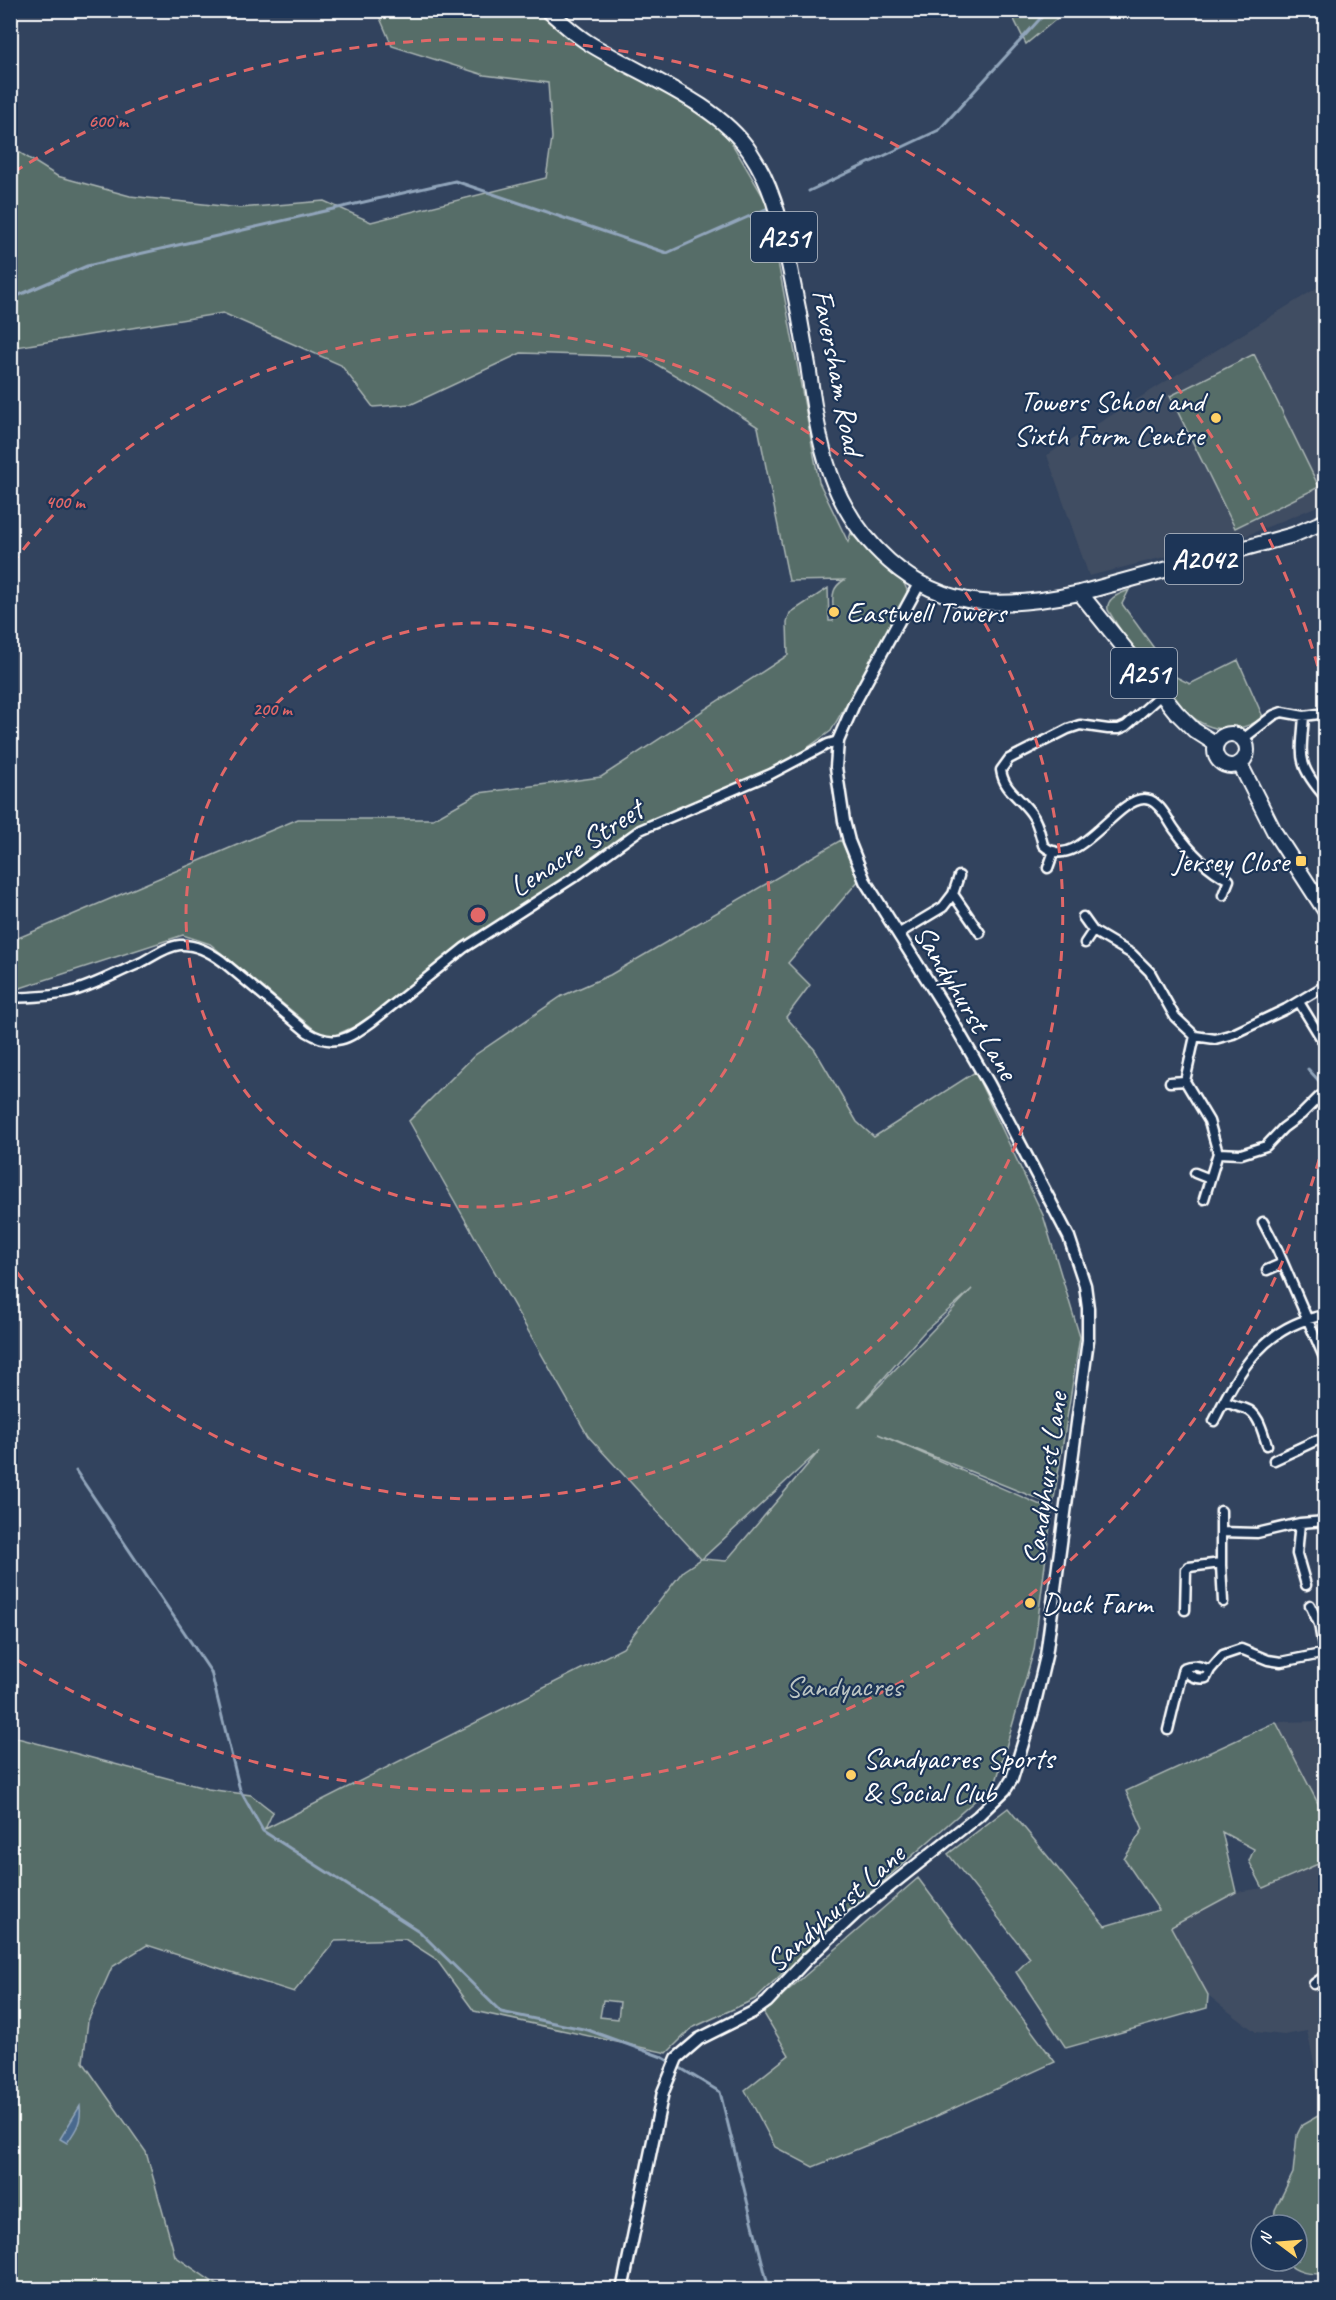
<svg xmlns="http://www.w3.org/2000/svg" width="1336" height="2300" font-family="Caveat,sans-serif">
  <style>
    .built { fill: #414d62 }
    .green { fill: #576d68; stroke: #abb6b4; stroke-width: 1.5; fill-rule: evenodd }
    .water { fill: #48698e; stroke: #91a5bb; stroke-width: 1.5 }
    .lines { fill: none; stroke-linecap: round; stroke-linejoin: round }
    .stream { stroke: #91a5bb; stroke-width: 3 }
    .minor-casing { stroke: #fff; stroke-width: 13 }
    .tertiary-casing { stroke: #fff; stroke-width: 15 }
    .primary-casing { stroke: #fff; stroke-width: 18 }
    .minor { stroke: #1d3557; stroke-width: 8 }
    .tertiary { stroke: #1d3557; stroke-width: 10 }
    .primary { stroke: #1d3557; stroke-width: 14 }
    .ring { fill: none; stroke: #e26868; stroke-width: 3; stroke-dasharray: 10 8 }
    .poi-dot { fill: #ffd166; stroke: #1d3557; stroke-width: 2 }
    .labels { text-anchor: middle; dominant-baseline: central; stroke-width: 4.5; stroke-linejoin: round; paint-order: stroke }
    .shield { fill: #1d3557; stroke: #bbc2cd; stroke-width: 1.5 }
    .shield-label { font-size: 28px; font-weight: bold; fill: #fff }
    .street-label { font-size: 30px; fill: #fff; stroke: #1d3557 }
    .poi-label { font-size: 30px; fill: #fff; stroke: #1d3557; text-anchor: start }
    .park-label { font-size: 30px; fill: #bcc5c3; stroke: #1d3557 }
    .centre { fill: #e26868; stroke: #1d3557; stroke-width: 3 }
    .ring-label { font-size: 18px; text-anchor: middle; font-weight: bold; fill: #e26868; stroke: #1d3557; stroke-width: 4.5; stroke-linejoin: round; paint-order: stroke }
  </style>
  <rect width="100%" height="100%" fill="#32435e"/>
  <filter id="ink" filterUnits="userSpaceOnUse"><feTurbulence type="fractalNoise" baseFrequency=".0167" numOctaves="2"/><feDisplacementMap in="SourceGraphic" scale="12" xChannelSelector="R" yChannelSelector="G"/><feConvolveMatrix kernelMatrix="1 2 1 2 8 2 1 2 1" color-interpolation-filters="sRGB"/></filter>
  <g filter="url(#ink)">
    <path class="built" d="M1325,283V503L1243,537L1089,576L1047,455Z
      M1325,1721V1817L1276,1722Z
      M1325,1861V2112L1307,2031L1284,2035L1256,2032L1228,2011L1208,1995L1171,1927L1236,1892L1263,1888Z"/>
    <path class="green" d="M377,11H535L573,41L671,95L727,135L767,203L819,482L848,542L851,533L870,554L903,581L907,590L906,598L831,731L779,768L638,827L576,874L356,1026L326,1039L210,944L183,935L11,991V941L298,819H433L479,793L601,777L788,655L787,622L790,613L828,588L829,621H833L834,618L839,617L838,607H833C832,594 833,587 844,580L789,581L758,427L707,394L644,357L521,353L412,404L373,407L341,365L223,313L16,347L11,350V147L57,176L130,196L240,208L324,201L371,222L546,178L552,138L548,83L484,75L392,46Z
      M1010,11H1066L1026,44Z
      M1254,354L1319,487L1235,528L1170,396Z
      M1129,590L1122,604L1174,676L1190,684L1238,660L1263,717C1248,729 1224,733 1206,725C1176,714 1125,639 1108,610C1106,598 1119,594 1129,590Z
      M841,840L859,880L788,963L810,985L786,1017L815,1050L857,1122L874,1137L975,1072L1043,1215L1080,1337L1053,1505L878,1434L1052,1510L1034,1650L996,1782L838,1921L755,1999L692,2028L667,2053L474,2011L436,1959L405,1939L335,1941L294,1992L147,1945L112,1967L88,2021L83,2062L146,2152L175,2256L217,2285L236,2289L11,2290L10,1736L208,1789L251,1795L273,1812L265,1829L623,1648L683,1571L701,1559L588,1436L409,1121L475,1055L562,996L610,975ZM972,1289L860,1406H859L925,1331ZM820,1450L726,1561L702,1559ZM603,2000L620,2002L618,2019L600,2017Z
      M1276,1722L1325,1817V1861L1263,1888L1249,1861L1254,1849L1222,1832L1236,1892L1171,1927L1208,1995L1207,2008L1066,2048L1016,1972L1030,1958L948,1854L1008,1808L1105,1926L1159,1910L1124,1859L1143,1829L1126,1791Z
      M918,1878L1055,2062L915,2126L813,2167L775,2147L745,2090L789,2055L763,2012Z
      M1325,2112V2274C1309,2274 1297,2274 1285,2261H1297V2225H1274L1275,2210L1293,2173L1297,2135L1302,2125Z"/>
    <path class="water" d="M80,2106C82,2122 76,2130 67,2143L60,2139Z"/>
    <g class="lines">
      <path class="stream" d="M809,191L939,130L1048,10
        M10,299L87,266L455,181L667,253L768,208
        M1308,1069L1320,1082
        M76,1471L211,1672L240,1790L263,1831L419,1931L501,2012L588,2030L662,2057L720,2092L768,2285L772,2290"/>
      <defs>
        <path id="minor" d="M1161,695L1126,726L1119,729H1108L1080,725L1068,729L1009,759L1001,770C1004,791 1020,797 1031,813C1038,822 1040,834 1043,845C1075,876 1115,799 1144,799C1148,799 1153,801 1156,804C1164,810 1169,822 1175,830C1189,850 1207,869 1229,880L1223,895
          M1304,716C1301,758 1296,764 1326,798
          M1243,739L1274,715L1282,712L1304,716L1326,713
          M1048,868L1054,851
          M953,894L980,933
          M1083,917L1093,931L1132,954L1150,972L1175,1017L1195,1036L1215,1039L1233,1034L1286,1009L1326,985
          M898,934L943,907L953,894L959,876
          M1085,943L1093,931
          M10,998C31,997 50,997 70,992C93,986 116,973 138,964C151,958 166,946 180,945C196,944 210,952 222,961L307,1032C335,1049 349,1038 373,1021L464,948L579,874L640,830L771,774L828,744L838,741
          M1299,1002L1326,1046
          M1195,1036L1185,1081L1209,1121L1218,1153L1204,1199
          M1170,1082L1185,1081
          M1218,1153L1241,1154L1266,1146L1283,1128L1302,1114L1320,1096
          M1195,1173L1210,1179
          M1263,1222L1277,1249L1326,1362
          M1267,1270L1283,1263
          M1224,1401C1234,1406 1236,1406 1246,1409C1259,1413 1263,1434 1267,1445
          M1214,1421C1239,1370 1264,1325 1326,1315
          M1274,1460L1315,1441L1326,1439
          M1221,1511V1565L1223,1602
          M1300,1523L1297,1554L1306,1585
          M1221,1532L1257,1533L1300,1523L1326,1521
          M1310,1605L1319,1624L1324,1653
          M1185,1610L1186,1570L1189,1567L1221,1563
          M1183,1668C1190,1676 1195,1680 1206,1678L1210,1670
          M1168,1730L1183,1668C1193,1664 1200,1666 1210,1670L1223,1655L1241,1649L1268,1660L1281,1662L1326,1653
          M1314,1984L1326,1975"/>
        <path id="tertiary" d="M622,2290L663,2092L677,2058L699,2039L753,2012L767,2002L806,1960L855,1914L978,1816L1005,1790L1012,1779L1033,1711L1046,1656L1088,1340V1308L1085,1285L1069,1237L989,1084L943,1005L865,881L849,841L844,821L836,767L838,741L854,704L919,584"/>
        <path id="primary" d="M548,10C560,21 573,33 587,42C639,75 716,101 750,152C771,183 780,218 787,254C795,291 802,328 808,365C819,442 827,506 889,561C946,612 1009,608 1080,593L1293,535L1326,521
          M1080,593L1176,712L1194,730L1216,744
          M1215 750a16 16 0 1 1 32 0a16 16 0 1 1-32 0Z
          M1240,764L1275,833L1326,912"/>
      </defs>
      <use href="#minor" class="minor-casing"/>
      <use href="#tertiary" class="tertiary-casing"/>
      <use href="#primary" class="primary-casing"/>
      <use href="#minor" class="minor"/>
      <use href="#tertiary" class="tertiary"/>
      <use href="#primary" class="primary"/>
    </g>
  </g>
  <g class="ring">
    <circle cx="478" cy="915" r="292"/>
    <path d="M12 564A584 584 0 1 1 12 1266"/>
    <path d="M1324 1142A876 876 0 0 1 14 1658M14 172A876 876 0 0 1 1324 688"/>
  </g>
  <g class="poi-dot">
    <circle cx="1216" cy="418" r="6"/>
    <circle cx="834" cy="612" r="6"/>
    <rect x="1295" y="855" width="12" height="12" rx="3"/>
    <circle cx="1030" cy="1603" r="6"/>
    <circle cx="851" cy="1775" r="6"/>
  </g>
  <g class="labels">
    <g class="shield">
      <rect x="751" y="212" width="66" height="50" rx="4.5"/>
      <rect x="1165" y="534" width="78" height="50" rx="4.5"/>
      <rect x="1111" y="648" width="66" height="50" rx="4.5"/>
    </g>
    <g class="shield-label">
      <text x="784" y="237">A251</text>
      <text x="1204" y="559">A2042</text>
      <text x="1144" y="673">A251</text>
    </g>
    <g class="street-label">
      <text transform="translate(838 372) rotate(79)">Faversham Road</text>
      <text transform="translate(576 848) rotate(-33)">Lenacre Street</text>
      <text transform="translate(966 1002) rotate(59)">Sandyhurst Lane</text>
      <text transform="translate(1045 1479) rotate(-82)">Sandyhurst Lane</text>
      <text transform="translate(835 1908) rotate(-42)">Sandyhurst Lane</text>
    </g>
    <g class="poi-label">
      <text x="1204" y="401" text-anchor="end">Towers School and<tspan x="1204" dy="34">Sixth Form Centre</tspan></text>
      <text x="846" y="612">Eastwell Towers</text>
      <text x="1289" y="861" text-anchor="end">Jersey Close</text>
      <text x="1042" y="1603">Duck Farm</text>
      <text x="863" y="1758">Sandyacres Sports<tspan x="863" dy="34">&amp; Social Club</tspan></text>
    </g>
    <g class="park-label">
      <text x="844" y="1686">Sandyacres</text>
    </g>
  </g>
  <circle cx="478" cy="915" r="9" class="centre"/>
  <g class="ring-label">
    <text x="108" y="127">600 m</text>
    <text x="65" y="508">400 m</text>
    <text x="272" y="715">200 m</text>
  </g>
  <rect width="1336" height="2300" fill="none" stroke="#1d3557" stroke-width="36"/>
  <rect x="18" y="18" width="1300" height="2264" fill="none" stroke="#fff" stroke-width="2" filter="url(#ink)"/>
  <g transform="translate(1279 2243) rotate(286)"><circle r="28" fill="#1d3557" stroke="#77869a" stroke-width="1.5"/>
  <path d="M0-4.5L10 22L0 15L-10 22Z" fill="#ffd166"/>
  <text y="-9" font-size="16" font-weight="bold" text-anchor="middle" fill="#ffffff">N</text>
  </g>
</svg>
